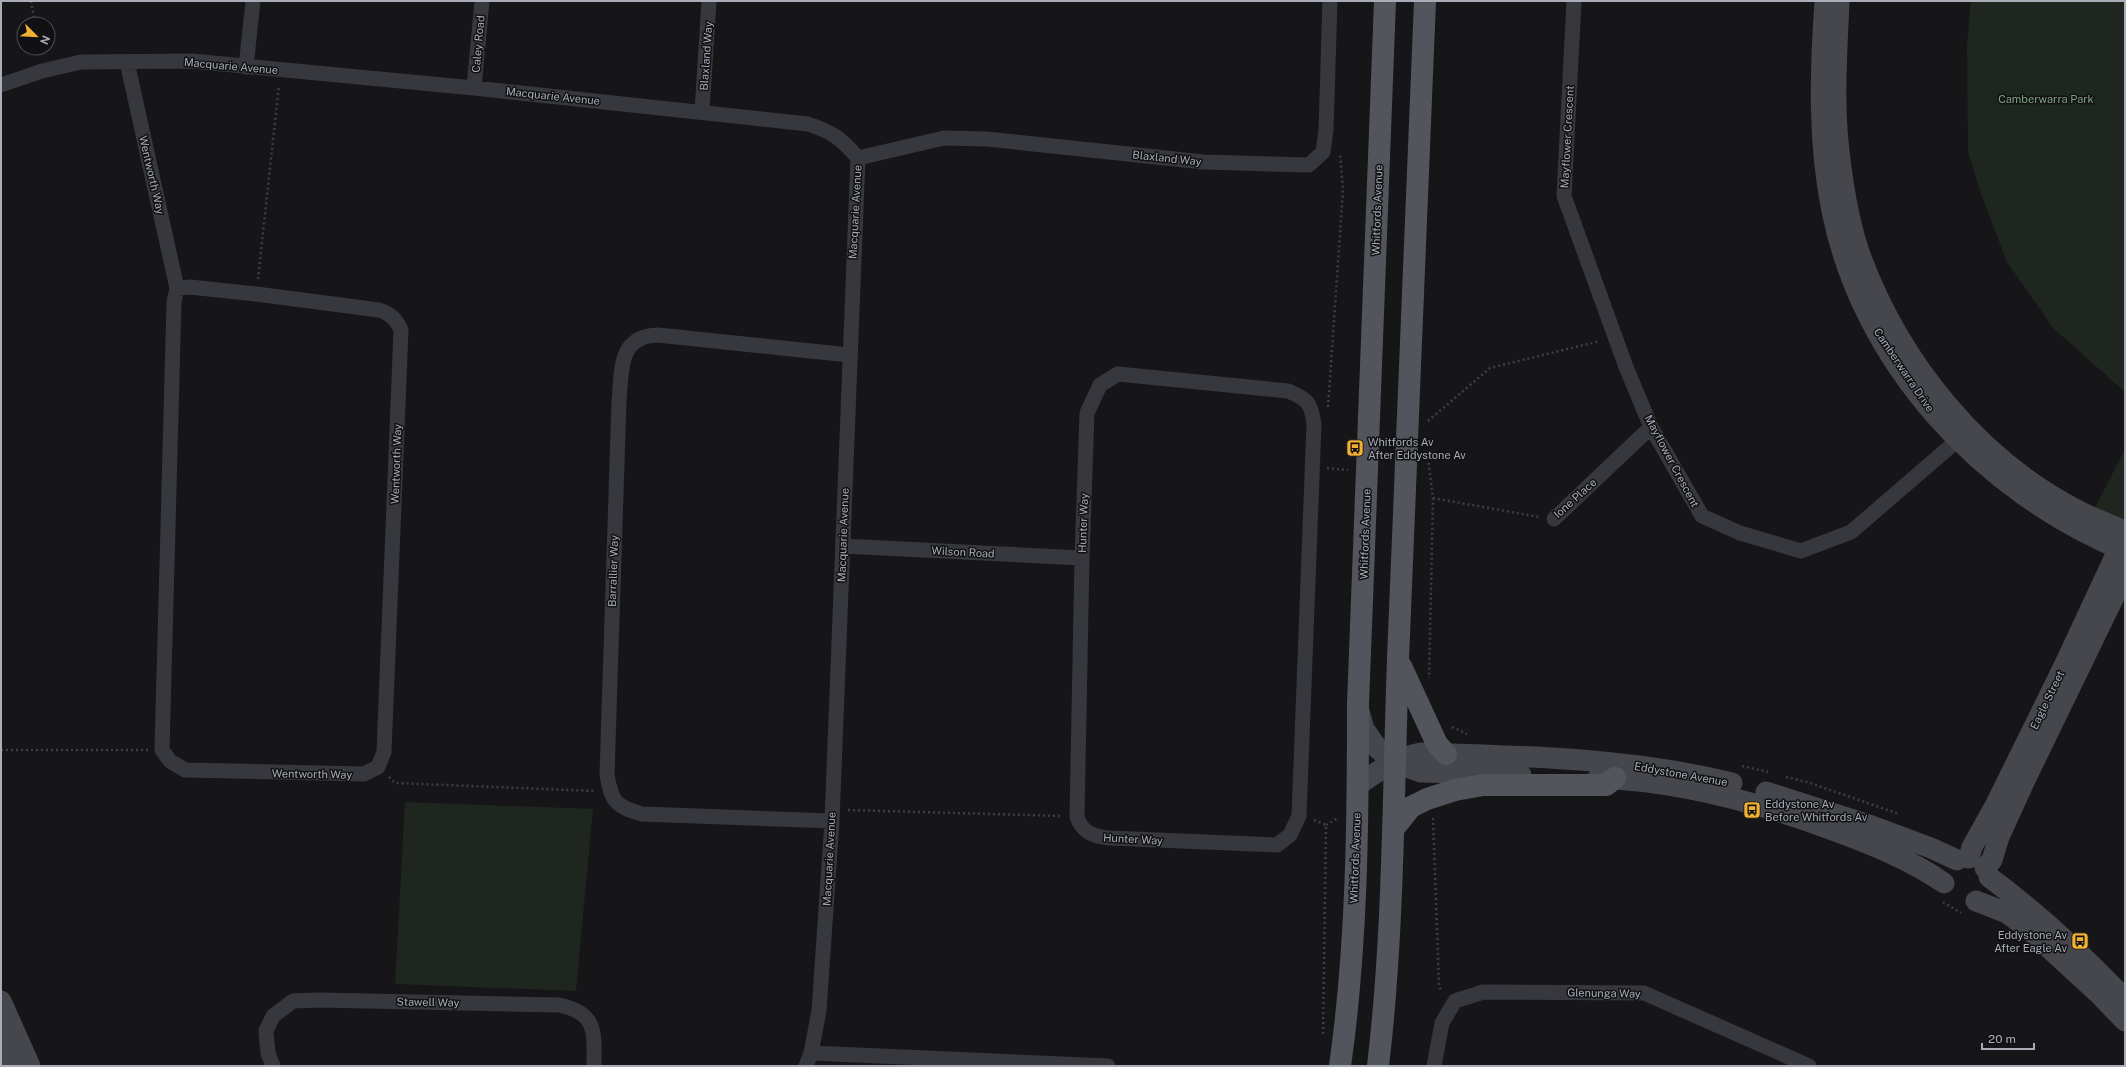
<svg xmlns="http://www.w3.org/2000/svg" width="2126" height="1067" font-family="'Public Sans',sans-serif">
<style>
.green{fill:#1e261f}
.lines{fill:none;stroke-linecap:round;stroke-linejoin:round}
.path{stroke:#3d3f44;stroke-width:2.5;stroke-dasharray:2 3;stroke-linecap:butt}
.street{stroke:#37383d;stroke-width:15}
.secondary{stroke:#45474d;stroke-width:21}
.primary{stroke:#53555c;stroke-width:22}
.labels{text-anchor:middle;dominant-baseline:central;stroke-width:3;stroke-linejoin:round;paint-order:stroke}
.street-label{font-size:11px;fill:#a8adb8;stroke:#111113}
.park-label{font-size:11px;fill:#7fa381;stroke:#111113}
.poi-label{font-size:11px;fill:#a8adb8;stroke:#111113;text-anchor:start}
</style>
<rect width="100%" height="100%" fill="#161618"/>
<path class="green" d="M1971,1H2125V392L2053,328L2007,262L1981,194L1968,152L1967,45Z
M2125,449V518L2091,516Z
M405,802L593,809L576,991L395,984Z"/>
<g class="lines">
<path class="path" d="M31,1L35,24
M38,48L40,55
M258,279L279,85
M1328,407L1343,190L1340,153
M1428,421L1490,368L1600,341
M1428,458L1433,498L1429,678
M1327,468L1348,470
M1433,498L1539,517
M1452,727L1467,734
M1,750H148
M1742,766L1768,772
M389,777L395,783L595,791
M1786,777L1807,782L1899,814
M848,810L1061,816
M1433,818L1439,986L1442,992
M1314,820L1326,825L1323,1036
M1326,825L1338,818
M1943,902L1961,913"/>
<path class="street" d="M1574,1L1564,196L1626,367L1651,427L1702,516L1740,533L1801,551L1851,532L1952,445L1964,430
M127,62L177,288L174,302L162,750L170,761L185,770L364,774L378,767L384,752L401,330C396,319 391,314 379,310L256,294L190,287L177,288
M246,67L253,1
M1,85L42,71L81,62L192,61L474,88L808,124C832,132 841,138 858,158L832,821L819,1011L811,1053L806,1066
M474,88L482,1
M702,111L709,1
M858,158L944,138L987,139L1203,162L1309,165L1323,152L1326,130L1330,1
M1118,374L1288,391C1308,399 1311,403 1314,424L1299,816L1290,835L1277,845L1109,838C1093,837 1082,832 1077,817L1082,558L1087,413L1100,385Z
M1554,519L1651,427
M843,546L1082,558
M832,821L642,814C615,806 612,802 607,775L619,401C622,370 618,336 658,335L849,355
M811,1053L1108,1066
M273,1066L268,1053L266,1031L273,1016L293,1001L320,1000L559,1005C598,1013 594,1033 594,1066
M1434,1066L1442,1023L1455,1001L1483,992L1644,993L1809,1066"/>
<path class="secondary" d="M1825,1C1820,71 1818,142 1832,211C1863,365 1982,492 2125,551
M1839,1C1837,51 1833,101 1839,151C1843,187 1849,226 1862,260C1901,363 1978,459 2077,510C2092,518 2109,524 2125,531
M1359,711L1364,729L1378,749L1396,763L1421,772L1521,775
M1598,778C1680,781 1758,802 1835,831C1873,845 1911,860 1944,883
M1358,785L1396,759L1421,753C1525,756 1630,758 1732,783
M1766,792L1872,826L1931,848L1957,860
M1969,858L1972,847L1996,804L2065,664L2119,548L2125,543
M1985,868L1992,860L1999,837L2025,780L2125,574
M1989,877C2038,913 2083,955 2125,999
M1976,901L2007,913L2027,928L2099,994L2125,1021
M1,1001L30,1066
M1,1038L13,1066"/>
<path class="primary" d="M1401,666L1437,744L1446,754
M1395,827L1411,807L1427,799L1455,790L1483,785H1606L1615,778
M1340,1066C1357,946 1358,825 1358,704L1385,1
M1378,1066C1394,931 1393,795 1398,659C1407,440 1417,221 1425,1"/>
</g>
<defs>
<symbol id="bus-square" viewBox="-11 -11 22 22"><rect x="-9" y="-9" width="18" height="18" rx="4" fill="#f2b134" stroke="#111113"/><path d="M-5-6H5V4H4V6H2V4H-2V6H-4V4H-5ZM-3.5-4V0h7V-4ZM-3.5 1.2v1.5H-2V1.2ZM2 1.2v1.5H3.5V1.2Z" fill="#111"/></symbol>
</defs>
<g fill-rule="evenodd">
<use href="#bus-square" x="1345" y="438" width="20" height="20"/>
<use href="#bus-square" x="1742" y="800" width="20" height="20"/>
<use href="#bus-square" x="2070" y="931" width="20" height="20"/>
</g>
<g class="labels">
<g class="street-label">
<text transform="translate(478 44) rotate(-85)">Caley Road</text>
<text transform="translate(706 56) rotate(-86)">Blaxland Way</text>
<text transform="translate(231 66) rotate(5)">Macquarie Avenue</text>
<text transform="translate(553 96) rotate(6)">Macquarie Avenue</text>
<text transform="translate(1567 137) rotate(-87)">Mayflower Crescent</text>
<text transform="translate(1167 158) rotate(6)">Blaxland Way</text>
<text transform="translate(152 175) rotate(77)">Wentworth Way</text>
<text transform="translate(1377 210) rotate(-88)">Whitfords Avenue</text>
<text transform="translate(855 212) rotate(-87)">Macquarie Avenue</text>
<text transform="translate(1904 370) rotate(56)">Camberwarra Drive</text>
<text transform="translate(1672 461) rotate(62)">Mayflower Crescent</text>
<text transform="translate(396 464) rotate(-88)">Wentworth Way</text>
<text transform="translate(1575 498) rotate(-42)">Ione Place</text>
<text transform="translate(1083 523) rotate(-88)">Hunter Way</text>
<text transform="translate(1365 534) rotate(-88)">Whitfords Avenue</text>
<text transform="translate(843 535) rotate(-88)">Macquarie Avenue</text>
<text transform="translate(963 552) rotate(3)">Wilson Road</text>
<text transform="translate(613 571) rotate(-88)">Barrallier Way</text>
<text transform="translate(2047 700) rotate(-64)">Eagle Street</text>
<text transform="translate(312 774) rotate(1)">Wentworth Way</text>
<text transform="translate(1681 774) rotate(10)">Eddystone Avenue</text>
<text transform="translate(1133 839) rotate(3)">Hunter Way</text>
<text transform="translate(1355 858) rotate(-88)">Whitfords Avenue</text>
<text transform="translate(829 859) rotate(-87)">Macquarie Avenue</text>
<text transform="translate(1604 993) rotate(1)">Glenunga Way</text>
<text transform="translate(428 1002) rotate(1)">Stawell Way</text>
</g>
<g class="park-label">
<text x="2046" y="99">Camberwarra Park</text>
</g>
<g class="poi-label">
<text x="1368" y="442">Whitfords Av<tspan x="1368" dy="13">After Eddystone Av</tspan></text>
<text x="1765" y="804">Eddystone Av<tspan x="1765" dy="13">Before Whitfords Av</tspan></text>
<text x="2067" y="935" text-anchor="end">Eddystone Av<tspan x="2067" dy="13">After Eagle Av</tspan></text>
</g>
</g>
<rect width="2126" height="1067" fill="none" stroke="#a8adb8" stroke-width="4"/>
<g transform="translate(36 36) rotate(114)"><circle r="19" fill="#111113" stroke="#4d4f55"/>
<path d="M0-3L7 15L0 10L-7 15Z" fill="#f2b134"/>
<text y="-6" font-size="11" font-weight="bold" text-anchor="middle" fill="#a8adb8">N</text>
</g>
<path d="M1982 1043v6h52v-6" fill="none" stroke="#a8adb8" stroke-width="2"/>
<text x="1988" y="1043" font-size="12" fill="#a8adb8" stroke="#111113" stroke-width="3" paint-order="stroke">20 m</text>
</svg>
